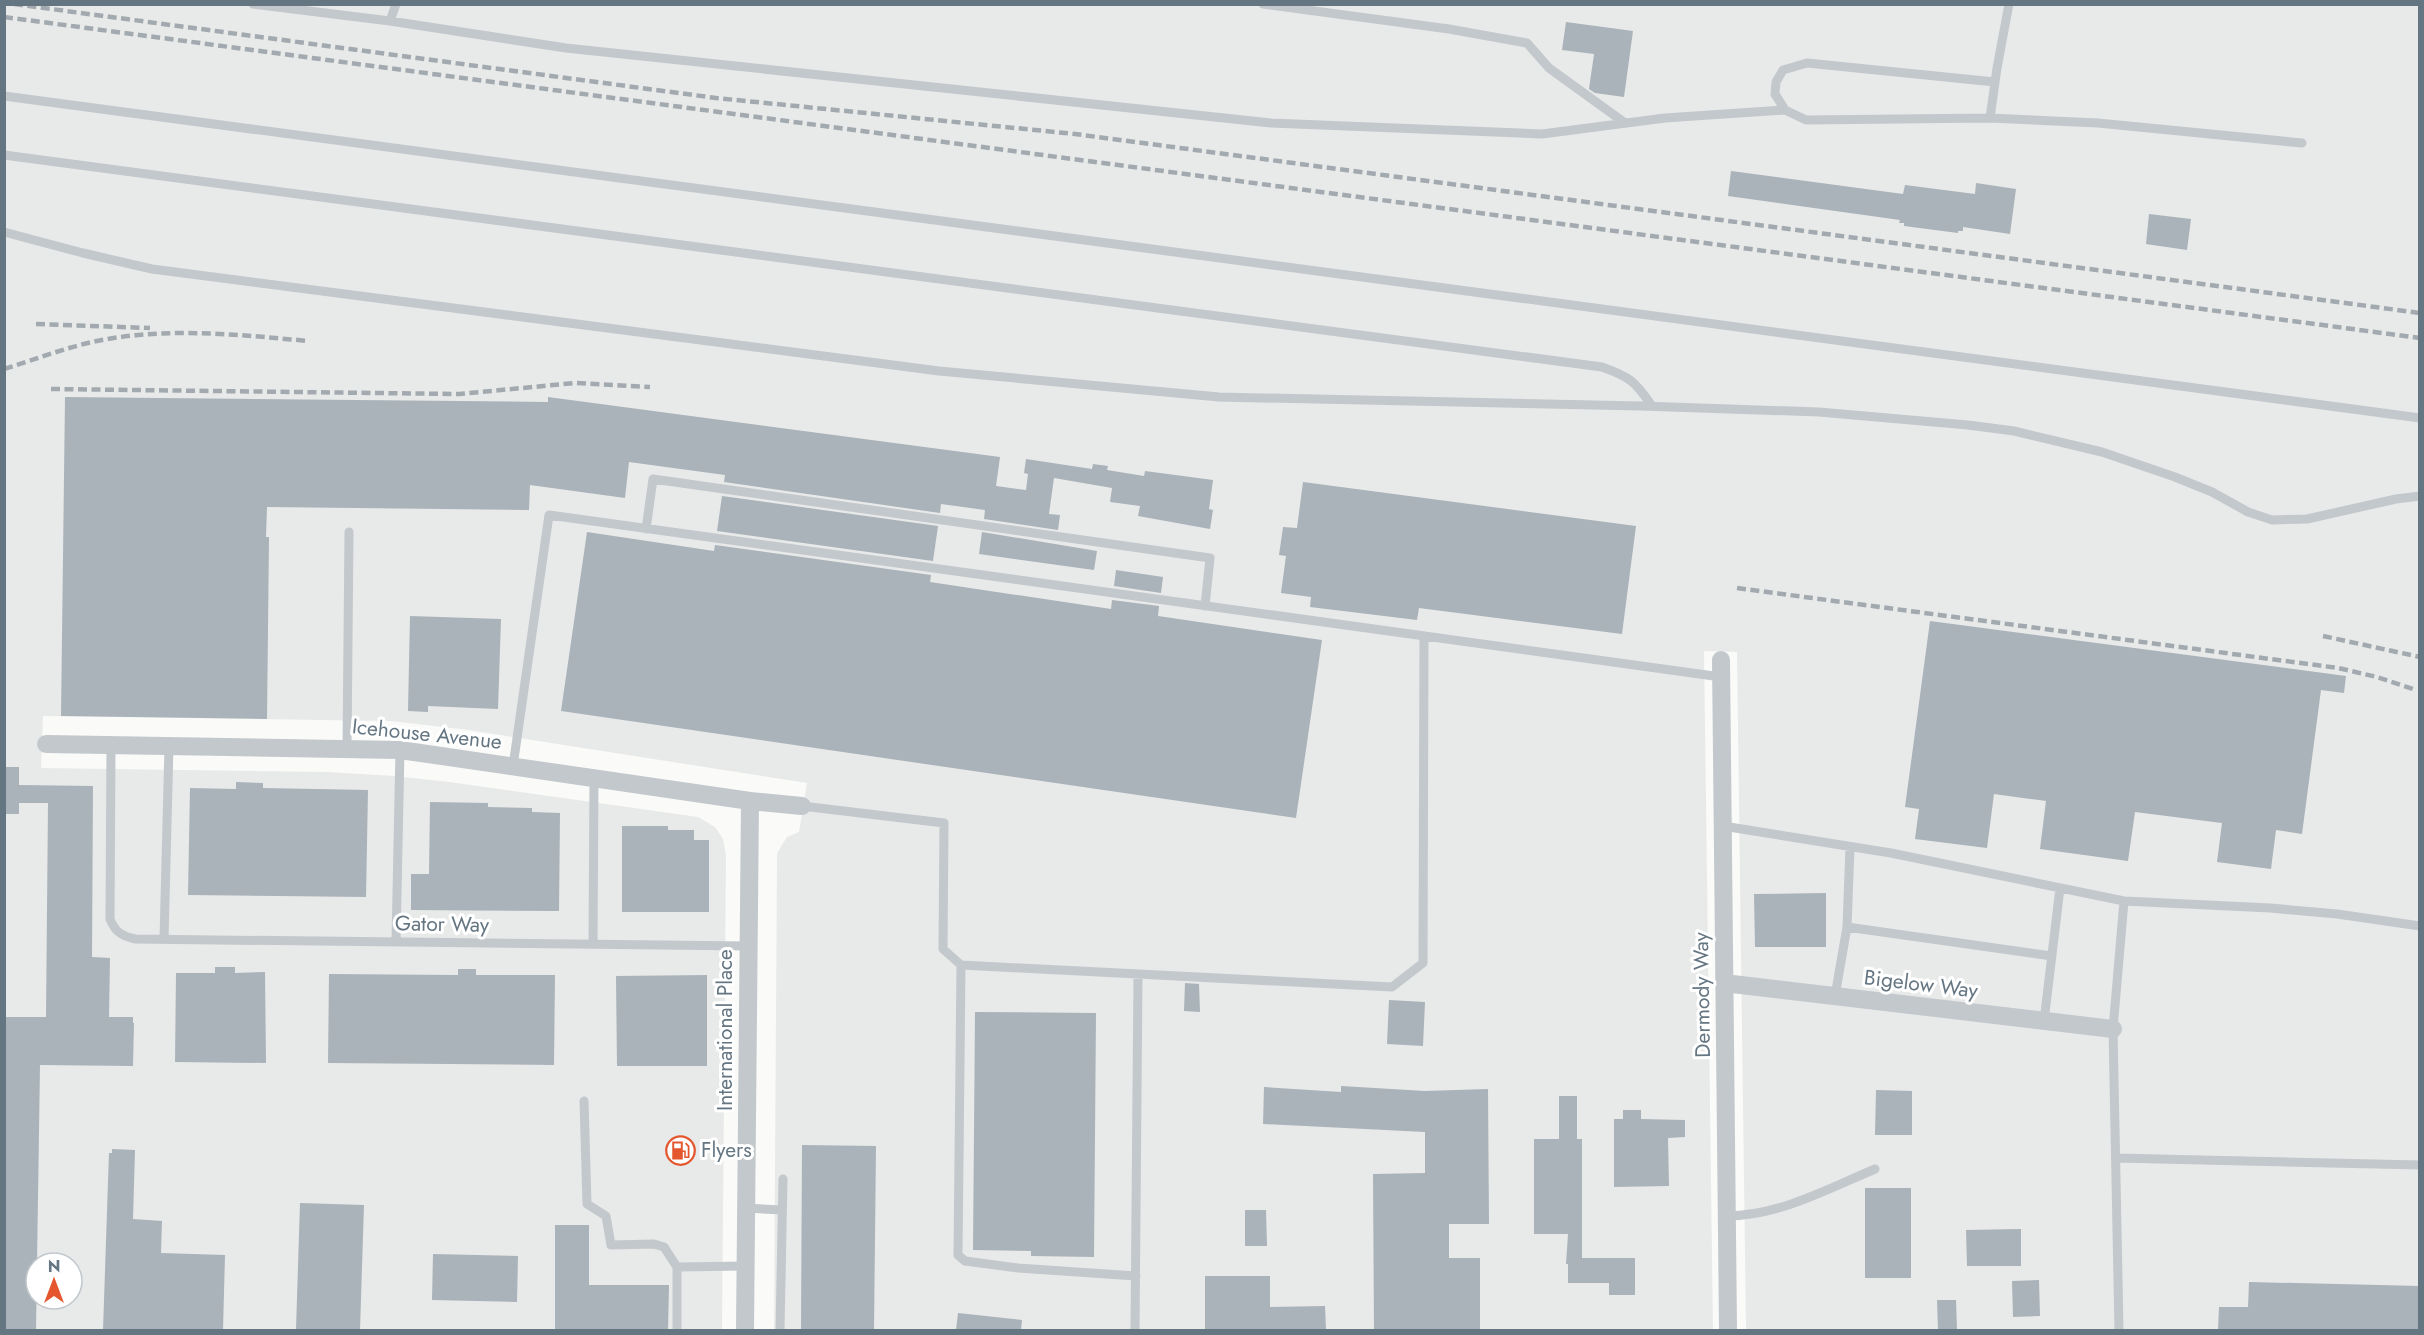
<svg xmlns="http://www.w3.org/2000/svg" width="2424" height="1335" font-family="Jost,sans-serif">
<style>
.built{fill:#e8e9e9;fill-rule:evenodd}
.building{fill:#aab3b9}
.lines{fill:none;stroke-linecap:round;stroke-linejoin:round}
.lane{stroke:#c3c8cc;stroke-width:9}
.street{stroke:#c3c8cc;stroke-width:18}
.rail{stroke:#a2aab0;stroke-width:4.5;stroke-dasharray:9 4.5;stroke-linecap:butt}
.labels{text-anchor:middle;dominant-baseline:central;stroke-width:6;stroke-linejoin:round;paint-order:stroke}
.street-label{font-size:21px;fill:#657683;stroke:#fff}
.poi-label{font-size:21px;fill:#657683;stroke:#fff;text-anchor:start}
</style>
<rect width="100%" height="100%" fill="#fafaf8"/>
<path class="built" d="M5,5H2419V1330H1746L1737,652L1704,651L1713,1330H774L777,853L787,837L799,832L807,783L468,730L391,721L43,716L41,768L326,772L395,776L449,782L698,817L715,827L723,839L726,855L722,1330H5ZM36,1263H72V1299H36Z"/>
<path class="building" d="M1566,22L1633,31L1624,97L1595,93L1589,89L1594,54L1562,50Z
M1731,171L1903,194L1905,185L1975,194L1976,183L2016,189L2010,234L1963,227V231H1958V233L1904,226V223H1899L1900,220L1728,196Z
M2149,214L2191,219L2187,250L2146,244Z
M65,397L548,402V397L1000,457L996,486L1026,490L1028,474L1024,473L1026,459L1092,469L1093,464L1108,466L1107,470L1144,476L1145,471L1213,480L1209,509L1213,510L1210,529L1138,516L1140,506L1110,502L1112,488L1054,478L1049,514L1060,515L1058,530L984,519L985,510L941,504L940,513L724,482L725,475L629,462L625,498L530,485L529,510L267,507L266,537H269L267,719L61,716Z
M1303,482L1636,526L1622,634L1419,608L1417,620L1310,607L1311,597L1281,593L1286,556L1279,555L1283,527L1297,528Z
M722,496L938,526L933,561L717,531Z
M587,532L714,551L715,545L931,575L930,582L1111,609L1112,600L1159,606L1158,616L1322,640L1296,818L561,711Z
M982,532L1097,551L1094,570L979,554Z
M1116,570L1163,577L1161,593L1114,586Z
M410,616L501,619L498,709L428,706V712L408,711Z
M1930,621L2346,676L2344,693L2321,690L2302,834L2276,830L2271,869L2217,862L2222,823L2135,812L2128,861L2040,849L2046,801L1994,794L1987,848L1915,839L1919,809L1905,807Z
M4,767H19V785L93,786L92,957L110,958L109,1017H133V1023H134L133,1066L40,1065L36,1330H4V1017H46L48,803H19V814H4Z
M236,782L263,783V788L368,790L366,897L188,895L190,788L236,789Z
M430,802L488,803V807L532,808V812L560,813L559,911L411,910V874H429Z
M622,826H668V830H694V840H709V912H622Z
M1826,893V947H1755L1754,894Z
M215,967H235V973L265,972L266,1063L175,1062L176,973H215Z
M458,969H476V975H555L554,1065L328,1063L329,974L458,975Z
M707,975V1066H617L616,976Z
M1185,983L1199,984L1200,1012L1184,1011Z
M1389,1000L1425,1002L1423,1046L1387,1044Z
M975,1012L1096,1013L1094,1257L1031,1256V1251L973,1250Z
M1341,1086L1425,1091L1488,1089L1489,1224H1449V1258H1480V1330H1374L1373,1174L1425,1173V1132L1263,1124L1264,1087L1341,1092Z
M1876,1090L1912,1091V1135H1875Z
M1559,1096H1577V1139H1582V1258H1635V1295H1609V1283H1568V1264H1566L1568,1234H1534V1139H1559Z
M1623,1110H1641V1119L1685,1120V1137L1668,1138L1669,1186L1614,1187V1119H1623Z
M802,1145L876,1146L874,1330H801Z
M112,1149L135,1150L133,1219L162,1221L161,1253L225,1255L223,1330H103L109,1153H112Z
M1865,1188H1911V1278H1865Z
M300,1203L364,1205L360,1330H296Z
M1245,1210H1266L1267,1246H1245Z
M555,1225H589V1285H669L668,1330H555Z
M2021,1229V1266H1967L1966,1230Z
M433,1254L518,1256L517,1302L432,1300Z
M1205,1276H1270V1307L1325,1306L1326,1330H1205Z
M2039,1280L2040,1316L2013,1317L2012,1281Z
M2249,1282L2420,1286V1330H2218L2219,1307H2248Z
M1937,1300H1956L1957,1330H1938Z
M958,1313L1022,1320L1021,1330H956Z"/>
<g class="lines">
<path class="lane" d="M253,4L390,21L566,48L1271,123L1542,134L1665,118L1785,110
M1263,4L1449,29L1527,43L1549,68L1625,123
M390,21L396,4
M1995,82L1807,63L1783,70L1776,82L1775,94L1785,110L1806,120L1990,118L2098,123L2302,143
M4,96L2420,418
M1990,118L1997,68L2009,4
M4,155L1602,367C1630,377 1635,381 1652,406
M4,232L83,253L152,269L939,371L1219,397L1641,406L1819,412L1968,425L2014,431L2102,452L2175,477L2212,492L2248,512L2272,520L2307,519L2396,499L2420,496
M646,529L653,479L1210,558L1205,606
M111,745L110,919C115,932 122,936 135,939L748,946
M347,748L349,532
M513,766L549,515L1721,677
M802,806L944,823L943,949L961,965L1392,987L1423,963L1424,636
M1723,826L1891,853L2124,901L2270,908L2337,914L2420,926
M1850,847L1847,927L2052,956
M164,939L169,746
M396,941L400,750
M593,944L594,778
M961,965L958,1255L965,1261L1018,1268L1136,1276
M1835,996L1847,927
M2044,1021L2060,888
M584,1101L587,1204L606,1216L611,1245L654,1244L664,1247L677,1267
M2116,1158L2420,1165
M746,1208L782,1210
M1727,1216C1778,1216 1828,1189 1875,1169
M677,1330V1267L746,1266
M780,1330L783,1179
M1135,1330L1138,974
M2119,1330L2113,1029L2124,901"/>
<path class="street" d="M1721,660L1728,1330
M46,744L400,750L750,801L802,806
M1724,983L2113,1029
M745,1330L750,801"/>
<path class="rail" d="M14,4L716,98L1075,134L2420,313
M4,17L2420,338
M36,324L150,328
M4,369C37,359 69,346 102,340C171,327 240,335 309,341
M51,389L459,394L575,383L650,387
M1737,588L2338,668L2377,677L2413,689
M2323,636L2420,657"/>
</g>
<defs>
<symbol id="fuel-ring" viewBox="-11 -11 22 22"><circle r="9.5" fill="#fff" stroke="#e4572e" stroke-width="1.5"/><path d="M-5.5-6h7V0h2V4h1.3V-2.5L3-4.5l.8-.8L6-3V5H2.5V1h-1V6h-7ZM-4.2-4.7v3.2H.2V-4.7Z" fill="#e4572e"/></symbol>
</defs>
<g fill-rule="evenodd">
<use href="#fuel-ring" x="664" y="1134" width="33" height="33"/>
</g>
<g class="labels">
<g class="street-label">
<text transform="translate(427 734) rotate(6)">Icehouse Avenue</text>
<text transform="translate(442 924) rotate(1)">Gator Way</text>
<text transform="translate(1921 984) rotate(7)">Bigelow Way</text>
<text transform="translate(1702 995) rotate(-91)">Dermody Way</text>
<text transform="translate(725 1030) rotate(-90)">International Place</text>
</g>
<g class="poi-label">
<text x="701" y="1150">Flyers</text>
</g>
</g>
<rect width="2424" height="1335" fill="none" stroke="#657683" stroke-width="12"/>
<g transform="translate(54 1281)"><circle r="28" fill="#ffffff" stroke="#c1c8cd" stroke-width="1.5"/>
<path d="M0-4.5L10 22L0 15L-10 22Z" fill="#e4572e"/>
<text y="-9" font-size="16" font-weight="bold" text-anchor="middle" fill="#657683">N</text>
</g>
</svg>
